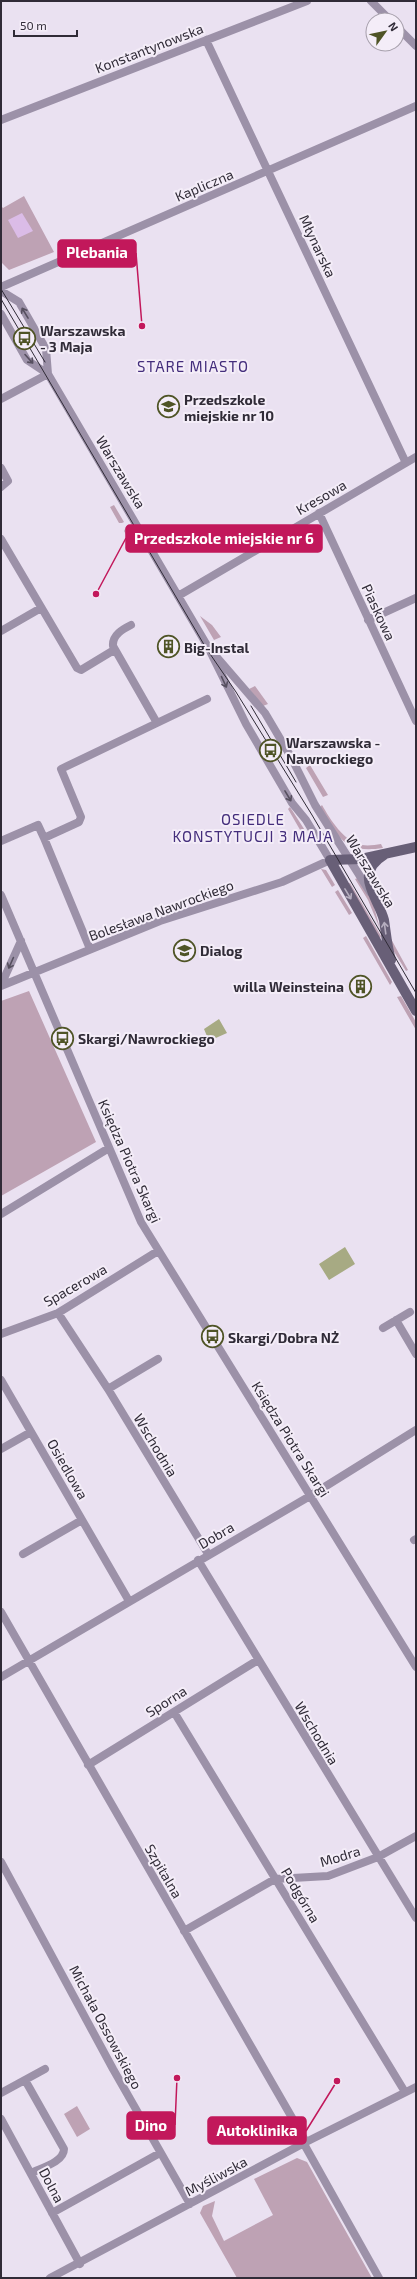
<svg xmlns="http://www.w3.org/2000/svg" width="417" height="2279" font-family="'Exo 2',sans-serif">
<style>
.green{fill:#bea2b4}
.sand{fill:#dbbce7}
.water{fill:#a7aa83}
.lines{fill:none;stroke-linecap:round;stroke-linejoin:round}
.minor{stroke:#9c91a8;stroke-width:8}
.major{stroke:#685f77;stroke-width:10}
.tram{stroke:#302b37;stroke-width:1}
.oneway{stroke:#564f5f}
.oneway2{stroke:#b5adbe}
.labels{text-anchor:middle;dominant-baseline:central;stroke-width:4;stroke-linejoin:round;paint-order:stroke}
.street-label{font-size:14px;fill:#302b37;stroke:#f4edf8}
.poi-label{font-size:14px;font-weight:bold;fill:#302b37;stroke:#f4edf8;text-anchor:start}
.neighbourhood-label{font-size:15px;letter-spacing:1px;fill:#442e7c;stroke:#f4edf8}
.leader{fill:none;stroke:#c2185b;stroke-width:1.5}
.callout-dot{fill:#c2185b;stroke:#f4edf8;stroke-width:1.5}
.callout{fill:#c2185b;stroke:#c2185b;stroke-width:1.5}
.callout-label{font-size:15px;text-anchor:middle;font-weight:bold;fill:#fff}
</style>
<rect width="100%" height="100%" fill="#eae1f1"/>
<path class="green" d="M24,196L54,252L9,270L1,262V206L3,208Z
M114,505L124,522L122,523H119L110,507Z
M126,527L133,537L131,544L124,531Z
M200,616L212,625L221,637L214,640Z
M255,686L268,704L263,706L249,689Z
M310,765L328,795L323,797L306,768Z
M322,805C330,819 344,842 362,845C368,846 375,845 381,844L383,848C343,854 339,837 320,807Z
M290,807L306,832L303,835L288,809Z
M321,869L326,870L335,885L332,887Z
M358,878L373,903L380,929L368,900L355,879Z
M350,883L381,936L380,939L346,884Z
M338,890L352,913L349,915L335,892Z
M366,936L392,982L390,985L363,938Z
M390,937L408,970L406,971L393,950Z
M29,991L96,1142L1,1196V1001Z
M401,996L416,1022V1030L397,997Z
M77,2106L90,2129L77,2137L64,2114Z
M297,2158L307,2162L372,2278H237L200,2213L203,2206L215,2201L212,2216L224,2241L273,2215L254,2179Z"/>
<path class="sand" d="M22,213L33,231L18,238L8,220Z"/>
<path class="water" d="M219,1019L227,1033L209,1041L204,1029Z
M345,1247L355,1264L329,1280L319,1264Z"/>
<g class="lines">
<path class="minor" d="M371,1L390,20
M397,27L416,46
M206,40L406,463
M1,120L307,1
M1,287L416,106
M1,291L19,302L46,349L48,374
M1,314L27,360L48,374L208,647L246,724L292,803L306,820L330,860L282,882L160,921L1,986
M1,399L48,374
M1,468L8,481L1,487
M319,513L416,721
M1,539L77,668L81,670L114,650
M178,596L416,457
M368,620L416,598
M131,625C123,629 112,635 113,646L157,723L207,699
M1,631L41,608
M215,655L265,713L291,757L315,805L370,892
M44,838L90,949
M1,841L38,825L44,838L79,822L81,817L61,769L157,723
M1,895L141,1222L416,1667
M1,985L21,941
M1,1214L109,1148
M58,1313L108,1389L208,1554
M396,1320L416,1354
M383,1328L410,1312
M1,1334L58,1313L158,1251
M1,1380L129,1601
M108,1389L158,1359
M1,1449L31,1432
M414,1540L416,1539
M23,1554L82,1520
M198,1560L416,1918
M1,1612L306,2142
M1,1677L310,1496L416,1430
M174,1712L405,2092
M88,1765L258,1660
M1,1862L113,2069L190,2204
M184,1931L275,1879L328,1876L378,1857L416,1836
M25,2080L64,2149C64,2162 41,2168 31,2173
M1,2093L45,2069
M1,2119L80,2264
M304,2144L379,2278
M52,2213L160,2153
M50,2278L306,2142L416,2087"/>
<path class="major" d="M416,847L361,859L330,860L416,1011
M384,855C353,874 378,897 384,920C386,933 387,947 391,960"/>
<path class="tram" d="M1,289L45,362
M1,299L206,648L236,692L312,815L416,993
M251,706L296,782"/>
</g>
<defs><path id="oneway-shaft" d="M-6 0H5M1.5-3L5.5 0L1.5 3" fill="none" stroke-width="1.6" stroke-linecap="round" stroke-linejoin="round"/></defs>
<g class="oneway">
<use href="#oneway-shaft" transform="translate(25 313) rotate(-121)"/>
<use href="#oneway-shaft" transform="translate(29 359) rotate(48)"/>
<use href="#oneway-shaft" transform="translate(224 682) rotate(65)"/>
<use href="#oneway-shaft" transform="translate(288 796) rotate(59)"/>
<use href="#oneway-shaft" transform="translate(11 963) rotate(114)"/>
</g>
<g class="oneway2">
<use href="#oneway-shaft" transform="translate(348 894) rotate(59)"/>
<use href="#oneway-shaft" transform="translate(385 928) rotate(-98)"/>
</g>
<defs>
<symbol id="bus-ring" viewBox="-11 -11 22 22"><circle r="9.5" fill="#f4edf8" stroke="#4f5426" stroke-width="1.5"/><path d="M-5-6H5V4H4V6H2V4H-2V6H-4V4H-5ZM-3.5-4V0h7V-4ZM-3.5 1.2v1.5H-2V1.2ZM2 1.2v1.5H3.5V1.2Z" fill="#4f5426"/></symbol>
<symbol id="school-ring" viewBox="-11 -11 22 22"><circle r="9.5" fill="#f4edf8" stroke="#4f5426" stroke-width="1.5"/><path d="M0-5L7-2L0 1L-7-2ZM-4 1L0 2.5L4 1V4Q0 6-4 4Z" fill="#4f5426"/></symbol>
<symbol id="building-ring" viewBox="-11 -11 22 22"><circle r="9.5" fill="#f4edf8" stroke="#4f5426" stroke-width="1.5"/><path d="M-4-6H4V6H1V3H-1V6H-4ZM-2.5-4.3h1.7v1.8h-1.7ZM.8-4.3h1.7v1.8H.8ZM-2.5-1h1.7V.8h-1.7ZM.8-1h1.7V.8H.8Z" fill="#4f5426"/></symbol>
</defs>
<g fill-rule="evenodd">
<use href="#bus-ring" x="12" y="326" width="25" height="25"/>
<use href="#school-ring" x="156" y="394" width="25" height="25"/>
<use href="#building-ring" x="156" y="634" width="25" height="25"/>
<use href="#bus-ring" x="258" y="738" width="25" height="25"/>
<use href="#school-ring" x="172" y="938" width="25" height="25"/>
<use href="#building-ring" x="348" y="974" width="25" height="25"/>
<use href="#bus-ring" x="50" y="1026" width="25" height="25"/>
<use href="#bus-ring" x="200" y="1324" width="25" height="25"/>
</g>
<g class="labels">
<g class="street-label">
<text transform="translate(149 48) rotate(-21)">Konstantynowska</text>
<text transform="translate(204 185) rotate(-23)">Kapliczna</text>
<text transform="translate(318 246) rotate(65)">Młynarska</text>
<text transform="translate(121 472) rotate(59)">Warszawska</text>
<text transform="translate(321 497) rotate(-30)">Kresowa</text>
<text transform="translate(379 612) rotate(65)">Piaskowa</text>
<text transform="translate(371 871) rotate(59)">Warszawska</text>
<text transform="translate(161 910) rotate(-20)">Bolesława Nawrockiego</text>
<text transform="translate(130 1161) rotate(66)">Księdza Piotra Skargi</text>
<text transform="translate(75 1285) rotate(-30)">Spacerowa</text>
<text transform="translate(291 1439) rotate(58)">Księdza Piotra Skargi</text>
<text transform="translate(156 1445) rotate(59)">Wschodnia</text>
<text transform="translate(68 1469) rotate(60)">Osiedlowa</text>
<text transform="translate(216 1535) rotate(-30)">Dobra</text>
<text transform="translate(166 1701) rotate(-32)">Sporna</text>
<text transform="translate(317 1733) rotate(59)">Wschodnia</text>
<text transform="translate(340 1856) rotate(-17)">Modra</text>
<text transform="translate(164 1871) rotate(60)">Szpitalna</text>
<text transform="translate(301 1895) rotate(59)">Podgórna</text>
<text transform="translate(106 2027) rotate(62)">Michała Ossowskiego</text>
<text transform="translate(216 2176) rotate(-28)">Myśliwska</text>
<text transform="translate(52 2185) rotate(62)">Dolna</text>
</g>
<g class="poi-label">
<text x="40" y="330">Warszawska<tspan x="40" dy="16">- 3 Maja</tspan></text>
<text x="184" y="399">Przedszkole<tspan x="184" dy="16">miejskie nr 10</tspan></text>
<text x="184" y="647">Big-Instal</text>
<text x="286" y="742">Warszawska -<tspan x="286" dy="16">Nawrockiego</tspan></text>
<text x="200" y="950">Dialog</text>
<text x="344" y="986" text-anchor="end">willa Weinsteina</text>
<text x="78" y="1038">Skargi/Nawrockiego</text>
<text x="228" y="1337">Skargi/Dobra NŻ</text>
</g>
<g class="neighbourhood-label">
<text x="193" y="366">STARE MIASTO</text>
<text x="253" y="819">OSIEDLE<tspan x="253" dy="17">KONSTYTUCJI 3 MAJA</tspan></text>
</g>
</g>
<path class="leader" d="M142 326L136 253M96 594L126 538M177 2078L175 2125M337 2081L306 2131"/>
<g class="callout-dot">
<circle cx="142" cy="326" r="4"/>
<circle cx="96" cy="594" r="4"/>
<circle cx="177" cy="2078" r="4"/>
<circle cx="337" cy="2081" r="4"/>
</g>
<g class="callout">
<rect x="58" y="240" width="78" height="27" rx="4"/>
<rect x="126" y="525" width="196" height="27" rx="4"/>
<rect x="127" y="2112" width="48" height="27" rx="4"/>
<rect x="208" y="2117" width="98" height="27" rx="4"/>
</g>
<g class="callout-label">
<text x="97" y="258">Plebania</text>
<text x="224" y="544">Przedszkole miejskie nr 6</text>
<text x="151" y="2131">Dino</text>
<text x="257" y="2136">Autoklinika</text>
</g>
<rect width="417" height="2279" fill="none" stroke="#302b37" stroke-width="4"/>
<g transform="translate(385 32) rotate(57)"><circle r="19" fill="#f4edf8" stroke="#a69fab"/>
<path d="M0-3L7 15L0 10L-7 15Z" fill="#4f5426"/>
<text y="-6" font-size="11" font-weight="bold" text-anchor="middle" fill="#302b37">N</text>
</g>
<path d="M14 30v6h63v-6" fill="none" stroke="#302b37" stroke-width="2"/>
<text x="20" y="30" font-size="12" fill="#302b37" stroke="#f4edf8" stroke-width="3" paint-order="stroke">50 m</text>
</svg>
